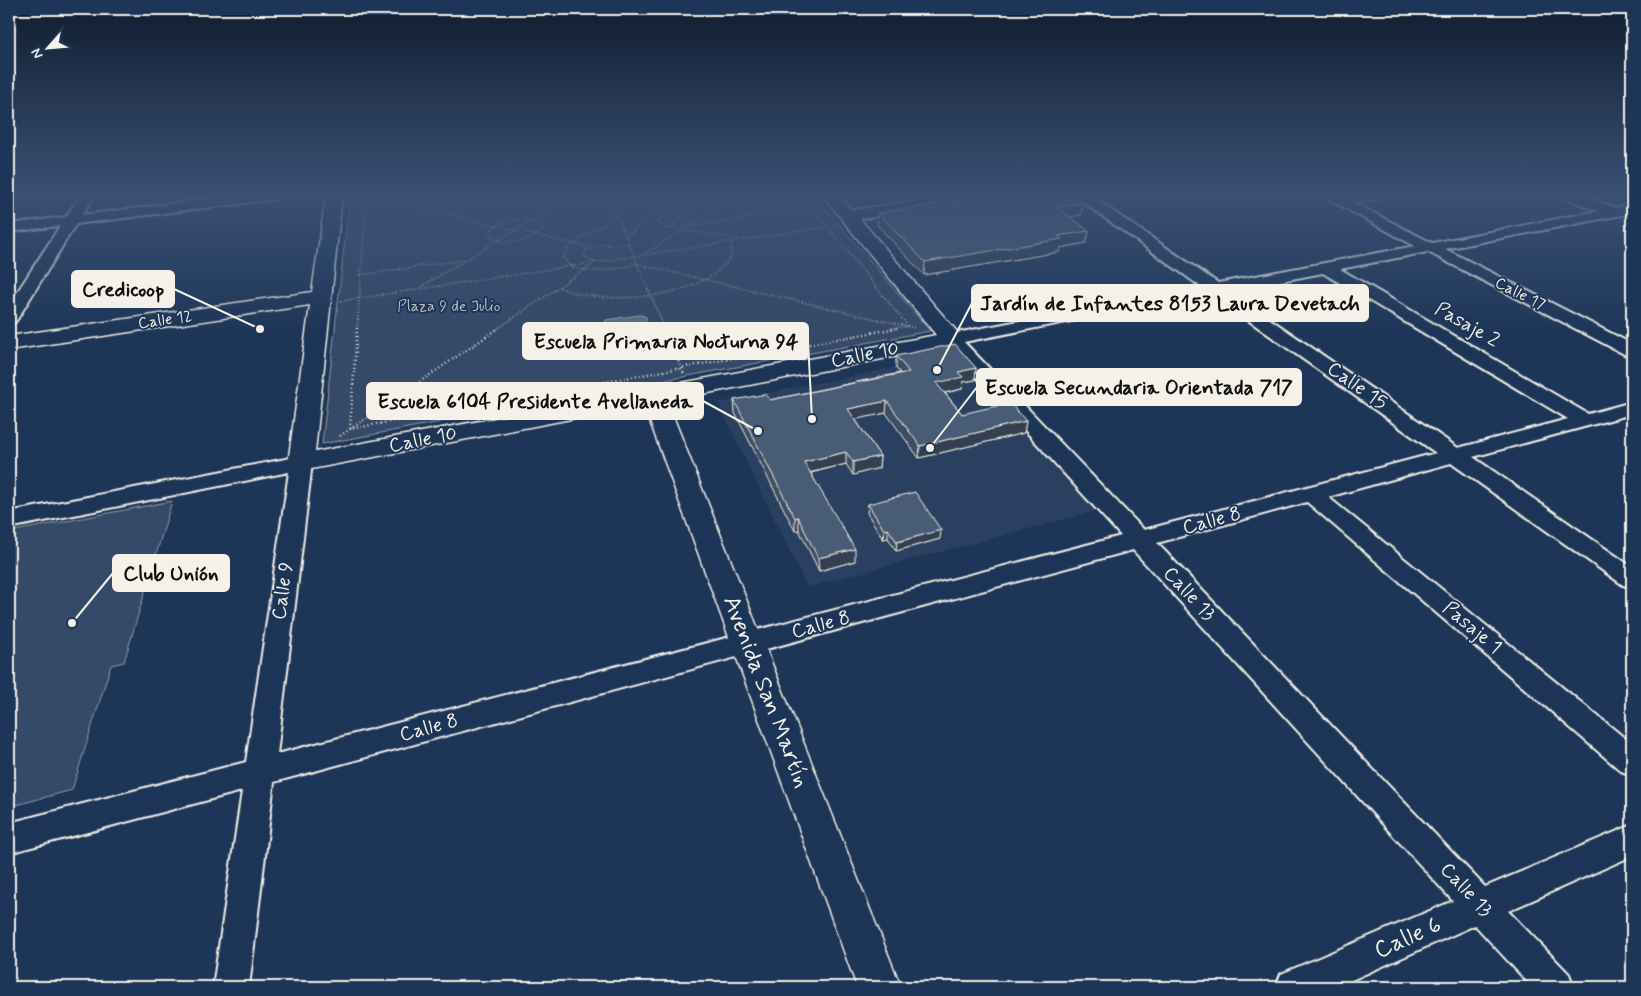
<svg xmlns="http://www.w3.org/2000/svg" width="1641" height="996" font-family="Mynerve,sans-serif">
<style>
.built{fill:#2a4060}
.green{fill:#354a67;stroke:#949ea8}
.water{fill:#5e6d82;stroke:#9aa2ab}
.lines{fill:none;stroke-linecap:round;stroke-linejoin:round}
.minor-casing{stroke:#f4f1e8;stroke-width:4}
.tertiary-casing{stroke:#f4f1e8;stroke-width:3}
.path-far1{stroke:#f4f1e8;stroke-width:2;stroke-dasharray:0.5 2.5;stroke-linecap:butt}
.path{stroke:#f4f1e8;stroke-width:2.5;stroke-dasharray:1 3;stroke-linecap:butt}
.minor{fill:#1d3557;fill-rule:evenodd}
.tertiary{fill:#1d3557;fill-rule:evenodd}
.wall{fill:#3e4e64;stroke:#f4f1e8}
.shaded-wall{fill:#324051;stroke:#f4f1e8}
.building{fill:#485b74;stroke:#f4f1e8}
.labels{text-anchor:middle;dominant-baseline:central;stroke-width:4;stroke-linejoin:round;paint-order:stroke}
.far-street-label{font-size:16px;fill:#f4f1e8;stroke:#1d3557}
.far-park-label{font-size:16px;fill:#bbbfc1;stroke:#1d3557}
.street-label{font-size:20px;fill:#f4f1e8;stroke:#1d3557}
.near-street-label{font-size:24px;fill:#f4f1e8;stroke:#1d3557}
.leader{fill:none;stroke:#f4f1e8;stroke-width:2}
.callout-dot{fill:#f4f1e8;stroke:#1d3557;stroke-width:2}
.callout{fill:#f4f1e8;stroke:#f4f1e8;stroke-width:2}
.callout-label{font-size:21px;text-anchor:middle;font-weight:bold;fill:#111}
</style>
<rect width="100%" height="100%" fill="#1d3557"/>
<filter id="ink" filterUnits="userSpaceOnUse"><feTurbulence type="fractalNoise" baseFrequency=".02" numOctaves="2"/><feDisplacementMap in="SourceGraphic" scale="10" xChannelSelector="R" yChannelSelector="G"/><feConvolveMatrix kernelMatrix="1 2 1 2 8 2 1 2 1" color-interpolation-filters="sRGB"/></filter>
<g filter="url(#ink)">
<path class="built" d="M956,355L1096,511L807,587L718,403Z"/>
<path class="green" d="M350,195H814L930,331L322,444Z
M172,501L124,662L111,665L72,790L9,807V532Z"/>
<path class="water" d="M639,315L645,316L647,319L643,323L610,328L606,327L604,323L606,320Z"/>
<g class="lines">
<defs>
<path id="minor" d="M80,195H94L82,215L240,195H282L275,199L76,224L18,318L15,322L9,323V305L60,226L9,232V224L66,217Z
M1073,195H1089L1218,283L1415,246L1321,195H1381L1379,198L1354,203L1432,243L1598,211L1565,198L1563,195H1583L1615,208L1632,205V213L1445,249L1632,344V356L1626,355L1428,252L1340,269L1588,414L1632,402V414L1473,457L1632,567V588L1623,585L1451,463L1328,497L1632,744V775L1621,771L1307,502L1157,543L1485,887L1632,825V856L1508,911L1569,974L1574,987H1532L1475,925L1336,987H1276L1281,974L1453,901L1133,550L274,782L249,987H213L242,791L9,853V823L246,762L289,472L9,528V512L301,456L309,458L312,463L277,754L1121,536L942,339L945,335L951,334L1200,286ZM1323,273L1568,419L1458,448L1229,291ZM1211,294L1436,453L1144,530L964,342Z"/>
<path id="tertiary" d="M326,195H342L315,452L936,335L822,195H839L852,210L953,195H997L995,199L989,200L860,219L959,334L962,339L959,344L667,401L901,987H857L644,405L301,471L292,469L288,463L310,305L9,350V336L312,292Z"/>
</defs>
<use href="#minor" class="minor-casing"/>
<use href="#tertiary" class="tertiary-casing"/>
<path class="path-far1" d="M369,195L590,248
M608,195L665,329
M658,195L672,204V207L658,221L662,227L739,239
M671,195L679,200L682,205L670,218L675,224L689,227L812,209
M683,195L689,199L690,208L681,218V221H695
M801,195L908,326L890,329
M571,197L580,200L609,196
M617,216L568,247L563,258C578,280 615,268 637,264L915,328
M522,219L541,223L544,229C529,243 506,247 489,235V231L498,224Z
M626,237L664,207V204L659,199L642,195
M646,253L739,195
M595,262L584,256L585,251L600,245L628,243
M361,275L463,260
M559,287C600,307 707,300 731,256L732,241
M419,288L570,197
M341,301L834,226
M357,329L367,195
M497,329L593,264"/>
<path class="path" d="M357,328L350,429L897,328
M664,328L684,374
M340,436L499,328"/>
<use href="#minor" class="minor"/>
<use href="#tertiary" class="tertiary"/>
</g>
<path class="wall" d="M1083,203L1081,215L1069,216L1089,231L1086,243L1060,248L1059,252L924,275L877,225L878,213Z
M896,356L976,368L975,380L963,382L962,389L945,393L962,414L1026,421L1024,433L919,458L886,413L855,419L880,456L879,468L853,475L846,464L811,473L855,561L819,571L799,530L795,531L735,413L734,400H770L900,373L896,368Z
M868,504L940,539L896,551L888,538L883,539L867,513Z"/>
<path class="shaded-wall" d="M1083,203L1081,215L1055,219L1057,207Z
M1089,231L1086,243L1060,248L1059,252L924,275L925,262L1058,236Z
M976,368L975,380L963,382L962,389L935,395L936,383L958,372Z
M887,401L886,413L848,421V409Z
M1026,421L1024,433L919,458L920,446Z
M846,452V464L804,474V462Z
M880,456L879,468L853,475V462Z
M798,517L799,530L795,531V518Z
M888,529V538L883,539L884,530Z
M941,530L940,539L896,551L897,542Z
M855,549V561L819,571L818,558Z"/>
<path class="building" d="M998,195H1072L1083,203L1057,207L1089,231L1058,236L1062,239L925,262L878,213Z
M955,344L976,368L958,372L963,377L936,383L962,414L1010,403L1026,421L920,446L887,401L848,409L880,456L853,462L846,452L804,462L855,549L818,558L798,517L795,518L734,400L766,394L770,400L909,372L896,356Z
M915,492L941,530L897,542L888,529L884,530L868,504Z"/>
</g>
<linearGradient id="sky" x2="0" y2="1"><stop stop-color="#101d30"/><stop offset="0.58" stop-color="#3a5174"/><stop offset="1" stop-color="#3a5174" stop-opacity="0"/></linearGradient>
<rect width="1641" height="335" fill="url(#sky)"/>
<g class="labels">
<g class="far-street-label">
<text transform="translate(1520 294) rotate(27)">Calle 17</text>
<text transform="translate(165 320) rotate(-8)">Calle 12</text>
</g>
<g class="far-park-label">
<text x="449" y="306">Plaza 9 de Julio</text>
</g>
<g class="street-label">
<text transform="translate(1467 325) rotate(30)">Pasaje 2</text>
<text transform="translate(865 355) rotate(-11)">Calle 10</text>
<text transform="translate(1357 386) rotate(35)">Calle 15</text>
<text transform="translate(423 440) rotate(-11)">Calle 10</text>
<text transform="translate(1212 521) rotate(-15)">Calle 8</text>
<text transform="translate(283 591) rotate(-82)">Calle 9</text>
<text transform="translate(1189 594) rotate(47)">Calle 13</text>
<text transform="translate(821 625) rotate(-15)">Calle 8</text>
<text transform="translate(1472 628) rotate(40)">Pasaje 1</text>
<text transform="translate(429 728) rotate(-15)">Calle 8</text>
<text transform="translate(1466 890) rotate(47)">Calle 13</text>
</g>
<g class="near-street-label">
<text transform="translate(766 692) rotate(69)">Avenida San Martín</text>
<text transform="translate(1408 938) rotate(-24)">Calle 6</text>
</g>
</g>
<path class="leader" d="M260 329L174 289M937 370L972 303M812 419L808 341M930 448L977 387M758 431L703 401M72 623L113 573"/>
<g class="callout-dot">
<circle cx="260" cy="329" r="5"/>
<circle cx="937" cy="370" r="5"/>
<circle cx="812" cy="419" r="5"/>
<circle cx="930" cy="448" r="5"/>
<circle cx="758" cy="431" r="5"/>
<circle cx="72" cy="623" r="5"/>
</g>
<g class="callout">
<rect x="72" y="271" width="102" height="36" rx="5"/>
<rect x="972" y="285" width="396" height="36" rx="5"/>
<rect x="523" y="323" width="285" height="36" rx="5"/>
<rect x="977" y="369" width="324" height="36" rx="5"/>
<rect x="367" y="383" width="336" height="36" rx="5"/>
<rect x="113" y="555" width="116" height="36" rx="5"/>
</g>
<g class="callout-label">
<text x="123" y="296">Credicoop</text>
<text x="1170" y="310">Jardín de Infantes 8153 Laura Devetach</text>
<text x="666" y="348">Escuela Primaria Nocturna 94</text>
<text x="1139" y="394">Escuela Secundaria Orientada 717</text>
<text x="535" y="408">Escuela 6104 Presidente Avellaneda</text>
<text x="171" y="580">Club Unión</text>
</g>
<rect width="1641" height="996" fill="none" stroke="#1d3557" stroke-width="30"/>
<rect x="15" y="15" width="1611" height="966" fill="none" stroke="#f4f1e8" stroke-width="2" filter="url(#ink)"/>
<g transform="translate(48 48) rotate(243)" stroke="#1d3557" stroke-width="4" paint-order="stroke">
<path d="M0-4L9 19L0 12L-9 19Z" fill="#f4f1e8"/>
<text y="-8" font-size="14" font-weight="bold" text-anchor="middle" fill="#f4f1e8">N</text>
</g>
</svg>
